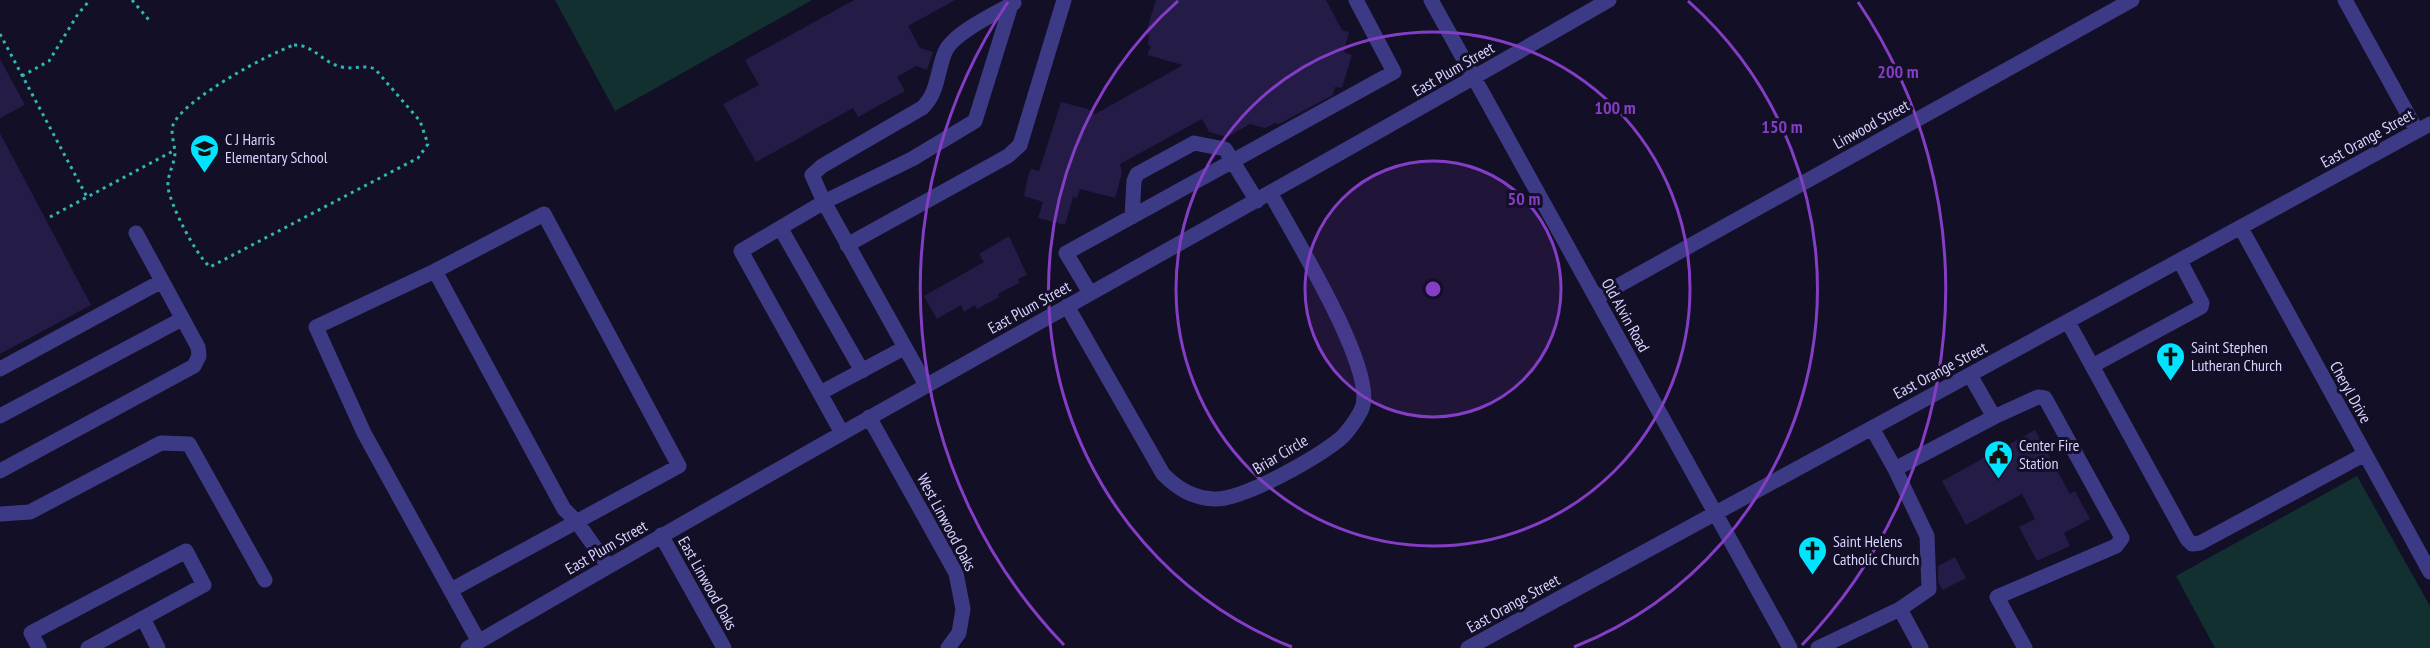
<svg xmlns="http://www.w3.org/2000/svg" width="2430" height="648" font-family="'PT Sans Narrow',sans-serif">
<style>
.green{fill:#12302f}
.building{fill:#241b47}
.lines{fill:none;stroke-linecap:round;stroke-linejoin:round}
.path{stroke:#2fb8b0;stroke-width:3;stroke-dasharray:3 4.5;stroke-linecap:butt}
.minor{stroke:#3d3a85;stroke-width:15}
.ring{fill:none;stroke:#843dc5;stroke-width:3}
.labels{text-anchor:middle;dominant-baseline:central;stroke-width:6;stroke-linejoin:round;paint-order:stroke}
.street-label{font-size:16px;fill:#d9d4ff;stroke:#130f26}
.poi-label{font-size:16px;fill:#d9d4ff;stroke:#130f26;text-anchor:start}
.centre{fill:#843dc5;stroke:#130f26;stroke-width:3}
.ring-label{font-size:18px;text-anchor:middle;font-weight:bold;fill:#843dc5;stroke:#130f26;stroke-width:6;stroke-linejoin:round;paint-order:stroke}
</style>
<rect width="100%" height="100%" fill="#130f26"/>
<path class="green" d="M555,0H812L615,111Z
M2357,476L2430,606V648H2215L2176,576Z"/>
<path class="building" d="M854,0H955L908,26L920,48L933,52L927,70L916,66L897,77L905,91L858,117L853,108L756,162L723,104L759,85L745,60Z
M1156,0H1326L1342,30L1349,32L1344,52L1352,55L1342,88L1335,87L1333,95L1279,124L1275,123L1265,128L1250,124L1227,137L1209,132L1202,119L1120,164L1122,173L1115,198L1080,189L1077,198L1073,197L1065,225L1038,218L1043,202L1024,196L1028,177L1031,169L1039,171L1061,102L1088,109L1095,114L1183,65L1147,55L1151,46L1148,45L1149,36L1146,32Z
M0,59L25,105L0,118Z
M0,133L91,305L0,354Z
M1009,236L1027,275L1018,279L1019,283L998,294L999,297L977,309L975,305L964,312L961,305L937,319L924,296L984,262L979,254Z
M2035,430L2070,494L2075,491L2090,519L2064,533L2070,546L2037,561L2019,527L2035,519L2022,494L1966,525L1942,481Z
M1955,557L1966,578L1943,590L1938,582V566Z"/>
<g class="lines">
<path class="path" d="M132,0L149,20
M0,34L87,197
M294,45C315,45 322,63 342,67C354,70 363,64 375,69L420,121L428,144L418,158L210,267C196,255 170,205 168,187C167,174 175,164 175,152C174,141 169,130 175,121C191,96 266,55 294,45Z
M22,76L49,61L78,14L90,0
M50,217L175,150"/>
<path class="minor" d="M1431,0L1790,648
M2345,0L2417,131
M1132,217L1134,181L1137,174L1194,143L1225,149L1257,201
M2241,228L2430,572
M781,229L862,371
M847,245L1008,156L1020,145L1064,0
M435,271L564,509L577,522L608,566
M1090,293L1066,253L1394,72L1356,0
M1596,298L2132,0
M1067,306L1163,474C1177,488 1192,498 1214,499C1244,500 1316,458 1340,439C1347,433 1361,414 1363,405C1373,364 1293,235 1271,194
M2068,322L2187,539L2192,544L2200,543L2365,454
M2092,366L2201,307L2202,303L2180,261
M0,369L162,281
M926,385L824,202L812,175L822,166L922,108C938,94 937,71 945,52C953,33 996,13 1014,3
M820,393L904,348
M0,416L182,319
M869,417L956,573L963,609L959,633L948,648
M1994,417L2038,397L2045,398L2122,538L2116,546L1997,597L2025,648
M1872,428L1895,469L1994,417L1970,375
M842,433L741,251L824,202L912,159L975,121L1011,5
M1895,469L1927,536L1929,589L1900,609L1921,648
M0,471L194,366L199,356L198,347L136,233
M0,514L30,512L161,443L189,444L265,580
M661,535L724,648
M451,590L679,466L544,214L435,271L316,327L364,433L479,642
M143,618L158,648
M39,648L31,633L186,551L204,585L88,648
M468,648C846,427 1230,218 1609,0
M1468,648L2430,124
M1818,648L1900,609"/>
</g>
<circle cx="1433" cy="289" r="128" fill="#843dc5" fill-opacity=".12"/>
<g class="ring">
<circle cx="1433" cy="289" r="128"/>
<circle cx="1433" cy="289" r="257"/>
<path d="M1292 647A385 385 0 0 1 1178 1M1688 1A385 385 0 0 1 1574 647"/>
<path d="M1064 645A513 513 0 0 1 1008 2M1858 2A513 513 0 0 1 1802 645"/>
</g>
<defs>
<symbol id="school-pin" viewBox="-11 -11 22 30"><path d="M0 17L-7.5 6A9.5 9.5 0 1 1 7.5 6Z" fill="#00e5ff" stroke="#130f26"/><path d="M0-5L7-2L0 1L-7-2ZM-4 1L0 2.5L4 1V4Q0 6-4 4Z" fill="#111"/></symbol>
<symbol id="church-pin" viewBox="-11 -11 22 30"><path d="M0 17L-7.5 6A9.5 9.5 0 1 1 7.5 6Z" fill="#00e5ff" stroke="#130f26"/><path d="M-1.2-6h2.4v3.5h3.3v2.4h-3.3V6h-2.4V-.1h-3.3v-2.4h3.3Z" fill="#111"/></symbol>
<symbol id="civic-pin" viewBox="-11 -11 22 30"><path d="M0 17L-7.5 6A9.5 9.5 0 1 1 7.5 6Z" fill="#00e5ff" stroke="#130f26"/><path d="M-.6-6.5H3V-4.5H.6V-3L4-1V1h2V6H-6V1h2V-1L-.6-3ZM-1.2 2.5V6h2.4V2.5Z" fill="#111"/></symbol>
</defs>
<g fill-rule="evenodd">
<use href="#school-pin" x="188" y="132" width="33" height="45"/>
<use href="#church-pin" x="2154" y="340" width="33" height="45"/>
<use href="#civic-pin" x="1982" y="438" width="33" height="45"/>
<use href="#church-pin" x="1796" y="534" width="33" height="45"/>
</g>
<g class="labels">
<g class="street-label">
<text transform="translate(1453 69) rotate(-30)">East Plum Street</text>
<text transform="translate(1871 124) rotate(-29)">Linwood Street</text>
<text transform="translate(2367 138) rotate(-29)">East Orange Street</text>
<text transform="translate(1029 307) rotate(-29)">East Plum Street</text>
<text transform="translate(1626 315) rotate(61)">Old Alvin Road</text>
<text transform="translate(1940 370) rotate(-28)">East Orange Street</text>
<text transform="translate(2351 392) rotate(61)">Cheryl Drive</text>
<text transform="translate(1280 454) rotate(-31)">Briar Circle</text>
<text transform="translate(947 522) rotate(62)">West Linwood Oaks</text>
<text transform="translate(606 547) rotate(-30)">East Plum Street</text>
<text transform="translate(708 583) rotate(61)">East Linwood Oaks</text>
<text transform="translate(1513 603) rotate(-29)">East Orange Street</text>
</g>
<g class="poi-label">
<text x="225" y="139">C J Harris<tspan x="225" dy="18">Elementary School</tspan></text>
<text x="2191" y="347">Saint Stephen<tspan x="2191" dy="18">Lutheran Church</tspan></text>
<text x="2019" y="445">Center Fire<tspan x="2019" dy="18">Station</tspan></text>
<text x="1833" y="541">Saint Helens<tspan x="1833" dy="18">Catholic Church</tspan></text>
</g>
</g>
<circle cx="1433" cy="289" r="9" class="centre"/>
<g class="ring-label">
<text x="1898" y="78">200 m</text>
<text x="1615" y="114">100 m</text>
<text x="1782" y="133">150 m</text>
<text x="1524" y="205">50 m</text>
</g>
</svg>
